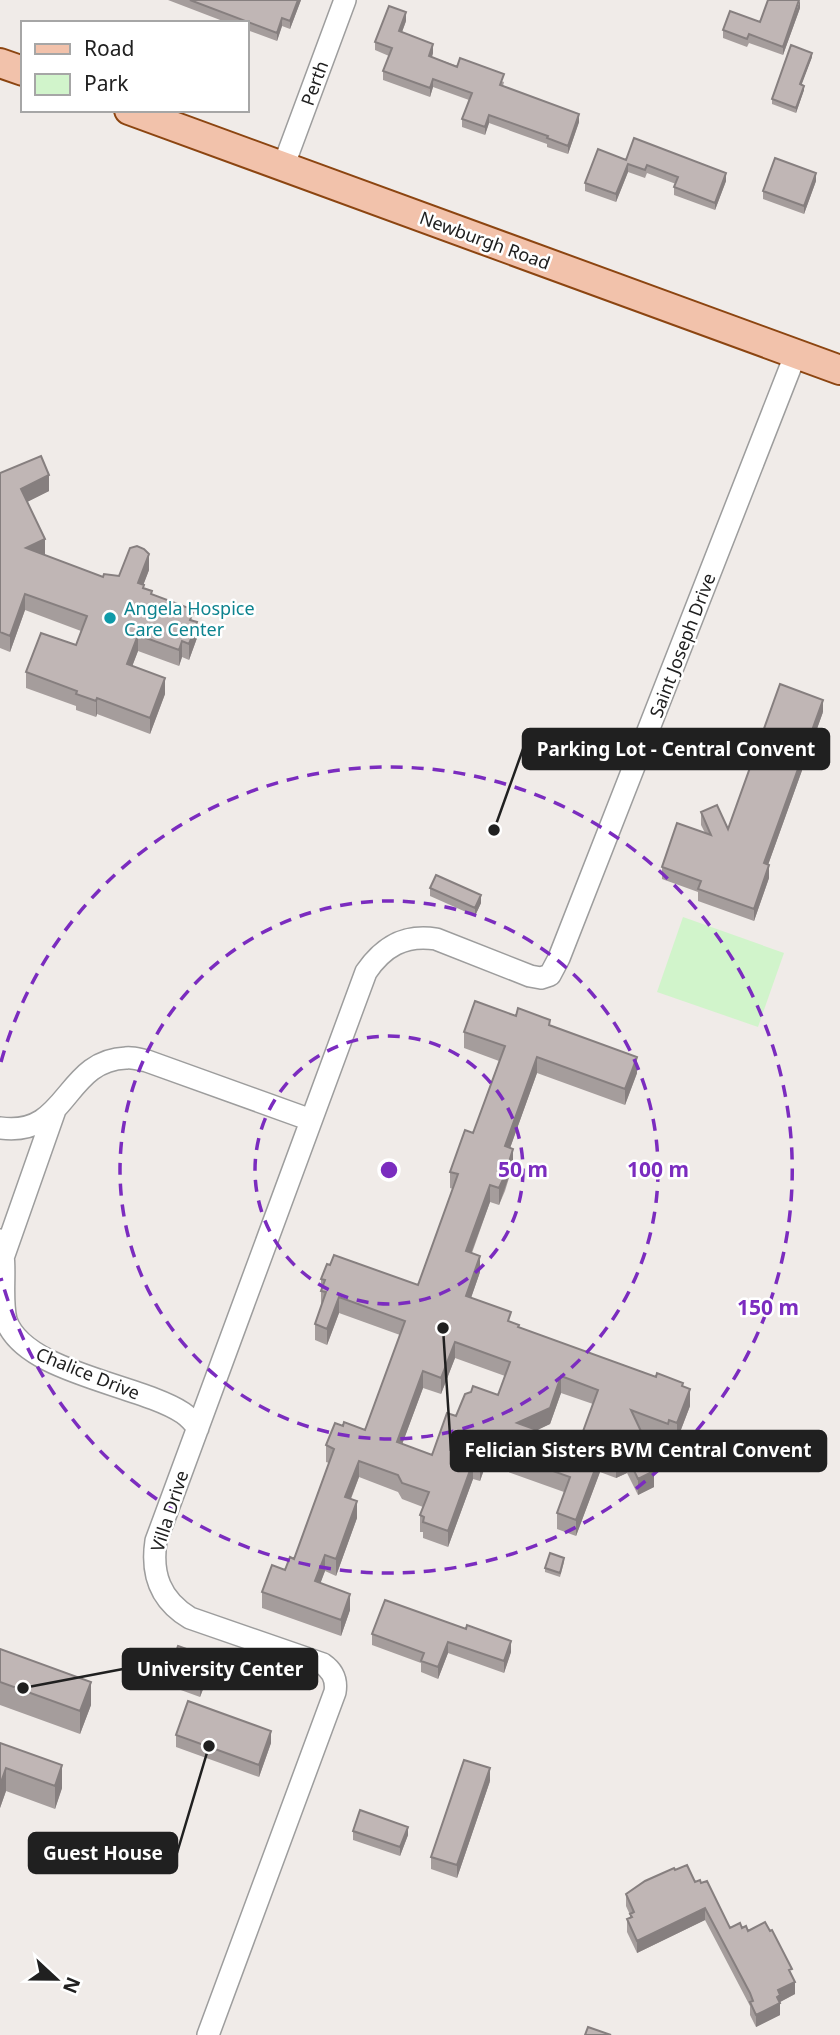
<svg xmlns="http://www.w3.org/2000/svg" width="840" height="2035" font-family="'Noto Sans',sans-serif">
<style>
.park{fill:#d1f4cb}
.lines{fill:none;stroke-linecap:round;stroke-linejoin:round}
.minor-casing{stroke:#9d9d9d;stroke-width:24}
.major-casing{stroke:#8c4511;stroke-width:32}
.minor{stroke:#fff;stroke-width:21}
.major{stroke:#f2c2ab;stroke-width:28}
.wall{fill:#a59d9c;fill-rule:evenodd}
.shaded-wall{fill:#867f7f}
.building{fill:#c0b6b5;stroke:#867f7f;stroke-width:2;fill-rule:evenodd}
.ring{fill:none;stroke:#7b2cbf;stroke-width:3.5;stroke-dasharray:12 9}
.culture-dot{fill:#0f9aa8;stroke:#fff;stroke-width:2.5}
.labels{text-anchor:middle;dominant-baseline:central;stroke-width:5;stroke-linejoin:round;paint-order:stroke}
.street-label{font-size:18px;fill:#202020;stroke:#fff}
.culture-label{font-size:18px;fill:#0d838f;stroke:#fff;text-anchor:start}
.centre{fill:#7b2cbf;stroke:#fff;stroke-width:3.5}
.ring-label{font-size:21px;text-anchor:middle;font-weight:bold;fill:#7b2cbf;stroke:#fff;stroke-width:5;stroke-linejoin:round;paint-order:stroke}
.leader{fill:none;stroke:#202020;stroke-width:2.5}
.callout-dot{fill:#202020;stroke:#fff;stroke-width:2.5}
.callout{fill:#202020;stroke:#202020;stroke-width:2.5}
.callout-label{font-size:19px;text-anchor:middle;font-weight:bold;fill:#fff}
</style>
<rect width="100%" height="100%" fill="#f0ebe8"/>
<path class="park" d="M683,917L784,953L758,1027L657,992Z"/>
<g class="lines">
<defs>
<path id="minor" d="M283,167L345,0
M0,1128C68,1138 64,1060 126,1058C133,1057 141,1060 147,1061L311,1120
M0,1240C8,1266 0,1294 6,1320C24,1373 139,1384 183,1413C189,1417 194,1423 198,1428
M4,1255L55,1110
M208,2035L335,1692C337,1680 333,1671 323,1664L190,1618C160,1600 151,1574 156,1541L366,972C383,947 404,934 436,939L530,976L541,978L550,975L559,958L796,353"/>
<path id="major" d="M0,63L23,71
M129,110L840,370"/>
</defs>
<use href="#minor" class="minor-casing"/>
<use href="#major" class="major-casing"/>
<use href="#minor" class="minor"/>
<use href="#major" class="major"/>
</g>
<path class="wall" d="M168,0H301L290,29L282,26L277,41L247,30V23H228Z
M800,8L783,55L749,43L747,47L723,38V30L760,22Z
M406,21L402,32L433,53L432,57L504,82L503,86L579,122L568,154L547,147V144L489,123L485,135L462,127V119L469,100L433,87L430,97L383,80V71L389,56L375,50V42Z
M812,57L801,85L804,90L796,113L772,104V99Z
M626,160L726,181L715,210L674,195V187L676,184L647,173L645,178L628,172L616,202L585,191V183Z
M816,181L804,214L763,199V191Z
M0,473L49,491L27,502L45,555L103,577L119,576L149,570L143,585L144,589L152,595L194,621L197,638L189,660L182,657L179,666L138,651L132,666L165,694L150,734L97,714L96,717L76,710V706L26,688V672L76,645L81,631L25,610L10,652L0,648Z
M823,712L768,865L769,878L754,921L698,901V892L662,879V867L705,833L701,825V812L728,829Z
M430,888L481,903L475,916L430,896Z
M516,1016L550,1025L637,1073L625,1105L537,1073L510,1148L513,1165L505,1191L499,1205L490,1202L472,1253L480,1272L471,1298L519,1327L683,1387L690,1406L677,1440L669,1437L668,1440L641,1430L654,1487L638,1495L627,1473L616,1478L600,1472L576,1536L557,1529V1513L564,1492L486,1464L480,1481L473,1479L448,1547L423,1538V1532H420V1515L423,1507L402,1499L398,1492L359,1477L351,1499L357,1518L336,1576L325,1571L320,1583L350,1610L341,1636L262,1608V1592L285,1570L294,1559L329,1463L326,1462V1445L343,1426L365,1430L400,1335L339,1313L327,1345L315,1340V1324L321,1307V1279L418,1285L453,1189L450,1188V1172L473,1133L499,1061L464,1048V1032ZM455,1358L505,1376L498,1395L456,1416L432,1455L402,1444L423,1388L441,1394ZM561,1393L593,1404L578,1445L536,1430L550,1424Z
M564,1562L560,1577L545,1572V1568Z
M385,1600L511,1652L504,1673L448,1653L438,1679L421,1672V1663L372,1645V1634Z
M0,1649L91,1705L80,1734L0,1705Z
M212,1666L200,1697L167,1685V1677Z
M176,1735L271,1743L259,1777L176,1747Z
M0,1743L62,1788L55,1809L6,1791L0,1808Z
M490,1781L457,1878L431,1869V1857Z
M353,1831L408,1835L400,1856L353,1840Z
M675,1870L695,1882L730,1928H742L748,1931L792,1975L795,1994L780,2002V2015L756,2027L750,2015V2006L705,1920L637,1953L627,1932V1919L630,1918V1915L626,1906V1894Z"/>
<path class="shaded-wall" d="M298,0H301L290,29V21Z
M800,0V8L783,55V47Z
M406,12V21L399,40V31Z
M282,18V26L277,41V33Z
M433,44V53L429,65V56Z
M812,53V57L800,89V84Z
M433,79V87L430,97V88Z
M804,86V90L796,113V108Z
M579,114V122L568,154V146Z
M489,115V123L485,135V127Z
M628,164V172L616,202V194Z
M726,173V181L715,210V203Z
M816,173V181L804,214V206Z
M49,475V491L21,505V489Z
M45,539V555L26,548Z
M149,554V570L138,599V583Z
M25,594V610L10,652V636Z
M197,622V638L189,660V644Z
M138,635V651L127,680V664Z
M182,641V657L179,666V650Z
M165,678V694L150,734V718Z
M97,698V714L96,717V701Z
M823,700V712L764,876V863Z
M769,865V878L754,921V909Z
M481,895V903L475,916V908Z
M537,1057V1073L505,1162V1146Z
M637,1057V1073L625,1105V1089Z
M513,1149V1165L499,1205V1188Z
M490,1185V1202L466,1267V1251Z
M480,1256V1272L466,1312V1296Z
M339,1297V1313L327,1345V1329Z
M455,1342V1358L441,1394V1378Z
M423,1371V1388L397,1458V1442Z
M561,1376V1393L550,1424L517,1440V1423Z
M690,1389V1406L677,1440V1423Z
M648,1446V1462L644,1448Z
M486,1447V1464L480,1481V1465Z
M600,1456V1472L576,1536V1520Z
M627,1456V1473L616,1478V1461Z
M359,1461V1477L345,1513V1497Z
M473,1462V1479L448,1547V1531Z
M654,1471V1487L638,1495V1479Z
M357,1501V1518L336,1576V1559Z
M325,1555V1571L315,1598V1581Z
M350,1594V1610L341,1636V1620Z
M511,1641V1652L504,1673V1661Z
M448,1642V1653L438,1679V1667Z
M212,1658V1666L200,1697V1689Z
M91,1682V1705L80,1734V1711Z
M271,1731V1743L259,1777V1765Z
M62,1765V1788L55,1809V1786Z
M6,1768V1791L0,1808V1785Z
M490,1768V1781L457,1878V1865Z
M408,1827V1835L400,1856V1847Z
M705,1908V1920L637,1953V1941Z
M795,1982V1994L780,2002V2015L756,2027V2015L778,1990Z"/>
<path class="building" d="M190,0H298L290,21L282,18L277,33Z
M768,0H799L783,47L749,34L747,39L723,30L730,11L760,22Z
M389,6L406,12L399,31L433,44L429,56L457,67L460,58L504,74L500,85L579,114L568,146L547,138L548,136L489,115L485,127L462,119L472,93L433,79L430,88L383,71L392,48L375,42Z
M791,45L812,53L800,84L804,86L796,108L772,99Z
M634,138L726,173L715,203L674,187L678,177L647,165L645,170L628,164L616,194L585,183L598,149L626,160Z
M775,158L816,173L804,206L763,191Z
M41,456L49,475L21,489L45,539L26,548L103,577L104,574L119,576L130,548L137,546L144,549L149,554L138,583L144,585L143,588L152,591L151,594L194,610L190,620L197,622L189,644L182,641L179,650L138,635L127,664L165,678L150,718L97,698L96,701L76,694L77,691L26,672L41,633L76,645L87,616L25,594L10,636L0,632V473Z
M780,684L823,700L764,863L769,865L754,909L698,889L701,881L662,867L677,823L711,835L701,812L717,805L728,829Z
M436,875L481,895L475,908L430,888Z
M475,1001L516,1016L518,1008L550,1020L549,1025L637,1057L625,1089L537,1057L505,1146L513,1149L505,1175L499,1188L490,1185L466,1251L480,1256L466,1296L511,1312L508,1321L519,1325L518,1327L656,1377L657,1373L683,1383L682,1386L690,1389L677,1423L669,1420L668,1424L631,1410L648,1446L644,1448L654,1471L638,1479L627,1456L616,1461L600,1456L576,1520L557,1513L570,1477L486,1447L480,1465L473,1462L448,1531L423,1522L424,1517L420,1515L429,1492L402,1483L398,1475L359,1461L345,1497L357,1501L336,1559L325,1555L315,1581L350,1594L341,1620L262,1592L272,1565L285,1570L290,1557L294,1559L334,1449L326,1445L335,1423L343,1426L344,1422L365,1430L405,1321L339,1297L327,1329L315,1324L326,1292L321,1291L325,1280L321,1279L327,1264L330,1265L334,1255L418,1285L458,1174L450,1172L465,1130L473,1133L505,1046L464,1032ZM455,1342L510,1362L498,1395L473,1386L471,1392L465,1394L456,1416L447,1413L432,1455L397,1442L423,1371L441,1378ZM561,1376L598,1390L578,1445L517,1423L550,1408Z
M550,1553L564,1558L560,1573L545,1568Z
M385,1600L466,1629L467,1625L511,1641L504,1661L448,1642L438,1667L421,1661L424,1653L372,1634Z
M178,1646L212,1658L200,1689L167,1677Z
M0,1649L91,1682L80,1711L0,1682Z
M188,1701L271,1731L259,1765L176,1735Z
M0,1743L62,1765L55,1786L6,1768L0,1785Z
M464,1760L490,1768L457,1865L431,1857Z
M360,1810L408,1827L400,1847L353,1831Z
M687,1865L695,1882L700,1880L701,1883L707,1881L730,1928L740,1923L742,1928L746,1926L748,1931L765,1922L770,1931L772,1930L792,1969L789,1970L795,1982L778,1990L780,1995L777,1997L780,2003L756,2015L750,2002L753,2001L750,1993L705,1908L637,1941L627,1919L632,1917L630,1914L634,1912L626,1894L645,1881L674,1868L675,1870Z
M588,2027L611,2035H585Z"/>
<g class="ring">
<circle cx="389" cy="1170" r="134"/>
<circle cx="389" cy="1170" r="269"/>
<path d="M1 1062A403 403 0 1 1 1 1278"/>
</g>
<circle class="culture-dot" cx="110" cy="618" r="7"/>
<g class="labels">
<g class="street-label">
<text transform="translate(314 83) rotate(-70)">Perth</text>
<text transform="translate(485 240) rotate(20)">Newburgh Road</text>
<text transform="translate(682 645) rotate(-69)">Saint Joseph Drive</text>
<text transform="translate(88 1373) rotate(22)">Chalice Drive</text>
<text transform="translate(169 1511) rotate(-72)">Villa Drive</text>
</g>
<g class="culture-label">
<text x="124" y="608">Angela Hospice<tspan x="124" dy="21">Care Center</tspan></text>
</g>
</g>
<circle cx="389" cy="1170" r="10" class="centre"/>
<g class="ring-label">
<text x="523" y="1177">50 m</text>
<text x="658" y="1177">100 m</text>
<text x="768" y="1315">150 m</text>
</g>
<path class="leader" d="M494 830L523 749M443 1328L451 1451M23 1688L123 1669M209 1746L177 1853"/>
<g class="callout-dot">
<circle cx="494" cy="830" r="7"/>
<circle cx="443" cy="1328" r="7"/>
<circle cx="23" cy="1688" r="7"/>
<circle cx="209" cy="1746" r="7"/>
</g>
<g class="callout">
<rect x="523" y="729" width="306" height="40" rx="7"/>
<rect x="451" y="1431" width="375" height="40" rx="7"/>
<rect x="123" y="1649" width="194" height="40" rx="7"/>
<rect x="29" y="1833" width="148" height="40" rx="7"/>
</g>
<g class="callout-label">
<text x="676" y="756">Parking Lot - Central Convent</text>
<text x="638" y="1457">Felician Sisters BVM Central Convent</text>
<text x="220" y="1676">University Center</text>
<text x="103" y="1860">Guest House</text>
</g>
<rect x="21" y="21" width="228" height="91" fill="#ffffff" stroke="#a6a6a6" stroke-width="2"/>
<rect x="35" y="44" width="35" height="10" fill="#f2c2ab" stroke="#a6a6a6" stroke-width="2"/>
<text x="84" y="56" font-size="21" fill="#202020">Road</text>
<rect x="35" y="74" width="35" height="21" fill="#d1f4cb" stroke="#a6a6a6" stroke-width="2"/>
<text x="84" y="91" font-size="21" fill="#202020">Park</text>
<g transform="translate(56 1979) rotate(112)" stroke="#ffffff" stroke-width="5" paint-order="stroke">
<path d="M0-5L12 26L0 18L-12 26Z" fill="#202020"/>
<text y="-10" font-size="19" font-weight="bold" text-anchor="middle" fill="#202020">N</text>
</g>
</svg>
